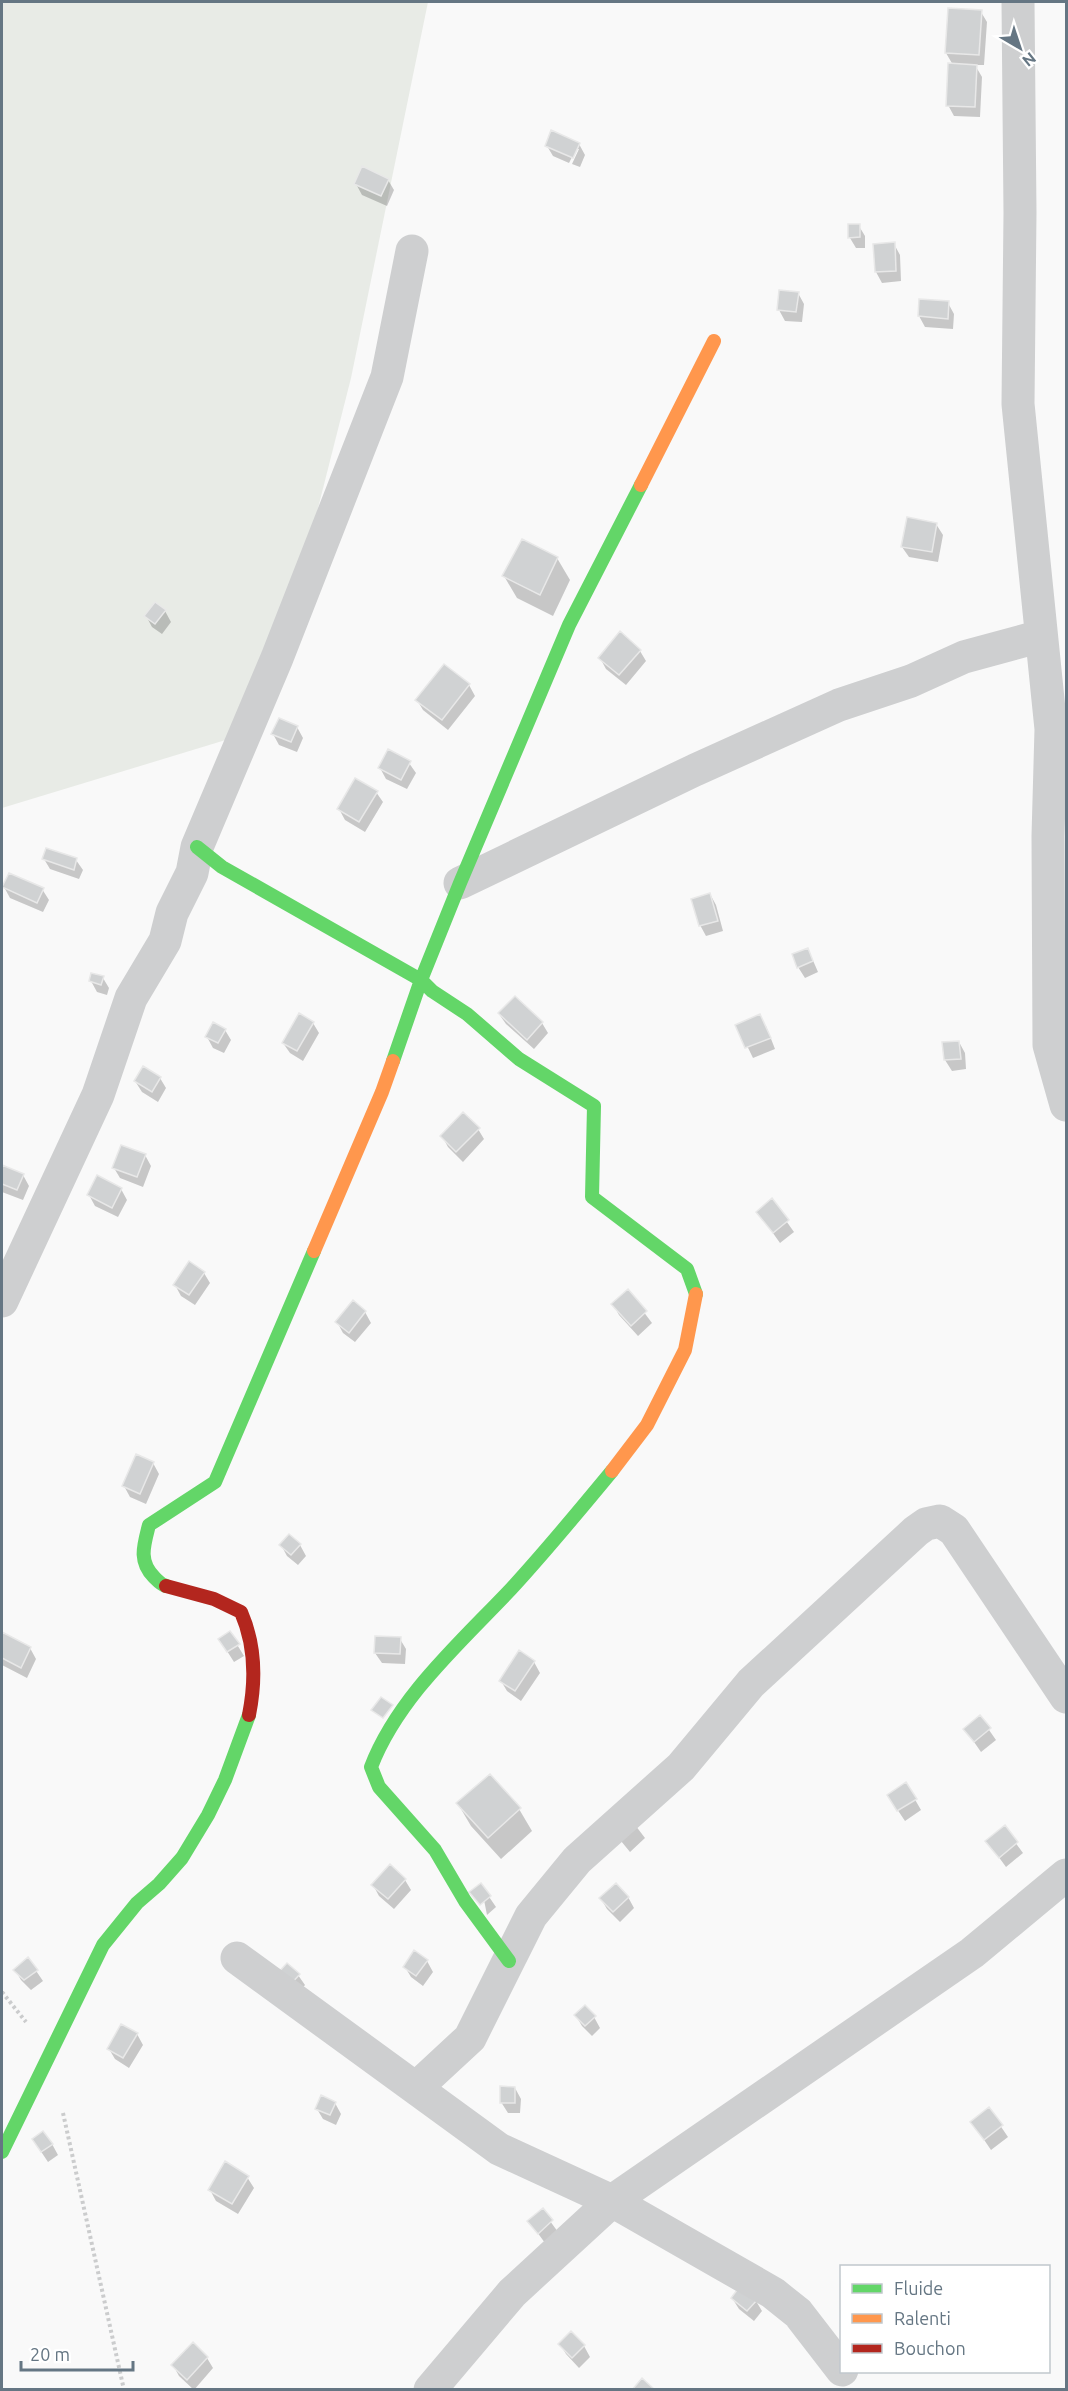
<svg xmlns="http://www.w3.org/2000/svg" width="1068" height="2391" font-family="Ubuntu,sans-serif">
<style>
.green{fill:#e8ebe6}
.shadow{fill:#0003}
.building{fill:#d0d2d3;stroke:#e8e8e8;stroke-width:1.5}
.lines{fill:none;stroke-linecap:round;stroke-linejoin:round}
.path{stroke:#cbcccd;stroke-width:4;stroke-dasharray:3 3;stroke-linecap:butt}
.street{stroke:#cecfd0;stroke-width:33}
.fast{stroke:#63d668;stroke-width:14}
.slow{stroke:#ff974d;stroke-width:14}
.jam{stroke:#b3261e;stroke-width:14}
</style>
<rect width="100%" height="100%" fill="#f9f9f9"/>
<path class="green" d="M2,2H428L351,378L262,729L2,808Z"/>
<path class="shadow" d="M981,12L987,22L984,65H975L982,77L980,117L954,116L948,105L953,65L946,53Z
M579,144L585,155L580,167L572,164L579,149H576L569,163L553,156L547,146Z
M388,180L394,190L387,206L362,195L356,184Z
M859,226L865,236V248H856L850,238Z
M894,244L900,255L901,281L882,283L876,272Z
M798,293L804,304L802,322L785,321L779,310Z
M948,303L954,314L953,329L925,327L919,316Z
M936,524L943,535L938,562L909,557L902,547Z
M557,558L570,580L553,616L517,598L504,576Z
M155,604L165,611L171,622L162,634L152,627L146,616Z
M640,651L646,661L626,685L606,669L600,658Z
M469,685L475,696L448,730L423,710L417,700Z
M297,727L303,738L297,752L279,745L273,734Z
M409,763L416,773L407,789L386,779L380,768Z
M376,792L383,802L365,832L345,820L339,809Z
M44,859L76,860L83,870L79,879L50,869Z
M4,887L42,889L49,900L43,912L10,898Z
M710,894L716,905L723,931L706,936L700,925Z
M808,949L818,972L805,978L798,967Z
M103,978L109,988L107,995L97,992L91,981Z
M499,1014L542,1023L548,1033L534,1049L506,1024Z
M313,1023L319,1033L303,1061L290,1053L283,1043Z
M737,1025L766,1026L775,1049L753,1058Z
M225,1030L231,1040L224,1053L213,1048L207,1037Z
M959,1042L965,1053L966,1069L952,1071L945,1060L944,1044Z
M160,1078L166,1088L158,1102L142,1092L135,1081Z
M478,1129L484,1139L463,1162L448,1147L442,1136Z
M145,1155L151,1166L143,1187L120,1178L114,1168Z
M2,1167L23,1175L29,1186L23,1200L2,1192Z
M121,1189L127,1200L118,1217L95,1206L89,1195Z
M772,1201L794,1232L780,1243L758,1212Z
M204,1273L210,1283L195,1305L181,1296L175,1285Z
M628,1291L652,1323L638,1336L619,1315L613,1304Z
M365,1312L371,1323L355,1342L343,1333L337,1322Z
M153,1463L159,1474L146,1504L130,1497L124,1486Z
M281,1545H300L306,1556L298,1565L287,1556Z
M230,1633L244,1656L234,1662L220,1640Z
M2,1634L30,1648L36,1659L27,1678L2,1665Z
M400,1639L406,1649L405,1664L382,1663L375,1653Z
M534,1662L540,1673L521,1701L507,1691L501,1681Z
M980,1717L996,1740L981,1752L965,1729Z
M906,1784L921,1810L905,1821L895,1806Z
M458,1804L519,1809L532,1831L501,1859L471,1826Z
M629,1817L645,1838L630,1852L621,1841Z
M1004,1827L1023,1853L1006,1867L987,1841Z
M405,1880L411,1890L394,1909L379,1896L373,1885Z
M481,1885L496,1907L487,1915Z
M628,1897L634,1908L620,1922L607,1909L601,1899Z
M28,1959L43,1981L31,1990L21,1980L15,1970Z
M427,1961L433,1972L423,1986L411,1977L405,1967Z
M287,1965L298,1975L305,1985L296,1996Z
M576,2016L594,2017L600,2028L592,2036L582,2026Z
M137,2034L143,2045L129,2068L115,2059L109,2049Z
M515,2088L521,2099L520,2113H508L501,2102Z
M335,2103L341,2114L336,2125L323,2119L317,2109Z
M989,2109L1008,2137L991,2150L972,2122Z
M52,2144L58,2155L48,2162L40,2150Z
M247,2177L254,2188L238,2214L216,2201L210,2190Z
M542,2210L558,2232L545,2243L529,2221Z
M732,2298L756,2301L762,2311L754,2321L739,2309Z
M571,2333L584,2346L590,2357L579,2368L566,2354L560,2344Z
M207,2358L213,2368L194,2390L179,2376L173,2365Z"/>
<path class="building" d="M948,8L982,10L979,55L945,53Z
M948,63L977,65L975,107L946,106Z
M551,130L580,143L573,158L545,146Z
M362,166L389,179L381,196L354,184Z
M848,224H860V237L848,238Z
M895,242L896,271L875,272L873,244Z
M779,290L799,292L796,312L777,310Z
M919,299L949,301L948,319L918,316Z
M907,517L937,523L932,552L901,547Z
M522,539L558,557L540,595L502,576Z
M155,602L166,610L155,624L144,616Z
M620,631L641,650L619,675L598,658Z
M444,664L470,684L442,720L415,700Z
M279,718L298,726L291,742L271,734Z
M388,749L411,761L401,780L378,768Z
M355,778L378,791L359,822L337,809Z
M46,848L77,858L74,870L42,859Z
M9,873L44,888L37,903L2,887Z
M710,893L718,921L699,926L691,899Z
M808,948L813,961L797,968L792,954Z
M91,973L104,976L101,985L89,981Z
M515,996L543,1022L527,1040L498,1013Z
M299,1013L314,1022L297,1051L282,1043Z
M760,1014L771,1038L745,1048L735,1025Z
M213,1022L226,1029L218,1043L205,1037Z
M959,1041L961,1059L944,1060L942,1042Z
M143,1066L161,1077L152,1092L134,1081Z
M463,1112L480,1128L456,1152L440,1136Z
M121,1145L146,1154L137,1177L112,1168Z
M2,1165L24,1174L17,1190L2,1184Z
M97,1175L122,1188L112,1208L87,1195Z
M772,1198L789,1220L773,1233L756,1212Z
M189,1261L205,1272L189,1295L173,1285Z
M628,1289L647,1311L631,1326L611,1304Z
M353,1300L366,1311L349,1333L335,1322Z
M136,1454L154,1462L140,1494L122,1486Z
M289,1534L301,1544L291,1555L279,1545Z
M230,1631L240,1644L227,1652L218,1639Z
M2,1632L31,1647L21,1668L2,1658Z
M375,1636L401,1637L400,1654L374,1653Z
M519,1650L535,1661L515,1691L499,1681Z
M381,1697L393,1705L383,1718L371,1710Z
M980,1715L991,1728L974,1742L963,1729Z
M490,1774L521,1808L488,1838L456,1803Z
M906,1782L917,1799L897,1811L887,1795Z
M1005,1825L1018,1842L999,1858L985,1841Z
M390,1864L406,1879L388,1899L371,1885Z
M481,1883L491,1896L480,1905L469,1892Z
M616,1883L629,1897L613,1912L599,1898Z
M414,1950L428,1960L416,1976L403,1967Z
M28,1957L38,1970L24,1980L13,1970Z
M287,1963L300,1974L289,1986L276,1975Z
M585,2005L596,2016L585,2026L574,2015Z
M121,2024L138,2033L123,2058L107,2049Z
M500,2086L515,2087V2103H500Z
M321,2095L336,2102L330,2115L315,2109Z
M989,2107L1003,2125L984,2140L970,2122Z
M43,2131L53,2144L41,2152L32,2139Z
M225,2161L249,2176L232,2204L208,2190Z
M543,2208L553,2220L538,2234L527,2221Z
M740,2286L757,2300L747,2311L731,2298Z
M571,2331L585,2345L572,2358L558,2344Z
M193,2342L208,2357L187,2380L171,2365Z
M642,2378L654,2389L632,2390Z"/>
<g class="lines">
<path class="path" d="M2,1992L26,2022
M63,2113L124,2390"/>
<path class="street" d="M1018,2L1020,213L1018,404L1051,729L1048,836L1049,1045L1066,1105
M460,883L695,770L839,705L911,681L964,657L1041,636
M2,1301L98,1095L131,998L165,941L172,913L192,873L197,847L277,658L387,377L412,251
M237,1958L499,2149L612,2201L773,2293L798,2313L842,2370
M416,2088L470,2038L531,1916L577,1860L681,1767L751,1683L916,1531L926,1524L940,1521L954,1530L1066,1697
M430,2390L512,2293L612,2201L972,1953L1066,1875"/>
<path class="fast" d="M197,847L222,867L421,980L432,991L467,1014L519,1059L594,1106L592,1197L687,1269L696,1294
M393,1061L421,980L460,883L569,625L641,485
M166,1586C160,1584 158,1581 154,1577C138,1561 144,1545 149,1525L215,1482L314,1251
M509,1961L465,1901L435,1850L379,1787L371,1767C398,1697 460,1643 511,1589C546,1551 579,1511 612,1471
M2,2152L103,1945L137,1903L159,1884L182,1858L208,1815L225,1780L249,1715"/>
<path class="slow" d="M641,485L714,341
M314,1251L382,1092L393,1061
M612,1471L647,1425L685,1350L696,1294"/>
<path class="jam" d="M166,1586L214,1599L241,1612C255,1644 256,1680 249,1715"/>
</g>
<rect width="1068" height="2391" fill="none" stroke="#657683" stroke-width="6"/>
<rect x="840" y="2265" width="210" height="108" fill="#ffffff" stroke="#c1c8cd" stroke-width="1.5"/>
<rect x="852" y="2284" width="30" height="9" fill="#63d668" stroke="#c1c8cd" stroke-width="1.5"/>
<text x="894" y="2295" font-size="18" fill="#657683">Fluide</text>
<rect x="852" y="2314" width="30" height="9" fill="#ff974d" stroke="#c1c8cd" stroke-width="1.5"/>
<text x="894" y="2325" font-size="18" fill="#657683">Ralenti</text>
<rect x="852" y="2344" width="30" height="9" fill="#b3261e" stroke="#c1c8cd" stroke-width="1.5"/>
<text x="894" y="2355" font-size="18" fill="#657683">Bouchon</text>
<g transform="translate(1020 48) rotate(141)" stroke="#ffffff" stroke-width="4.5" paint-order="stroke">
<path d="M0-4.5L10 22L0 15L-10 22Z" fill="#657683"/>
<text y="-9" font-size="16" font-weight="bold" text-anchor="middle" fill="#657683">N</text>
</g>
<path d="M21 2361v9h112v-9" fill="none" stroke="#657683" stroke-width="3"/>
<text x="30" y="2361" font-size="18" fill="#657683" stroke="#ffffff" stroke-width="4.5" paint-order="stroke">20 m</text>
</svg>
